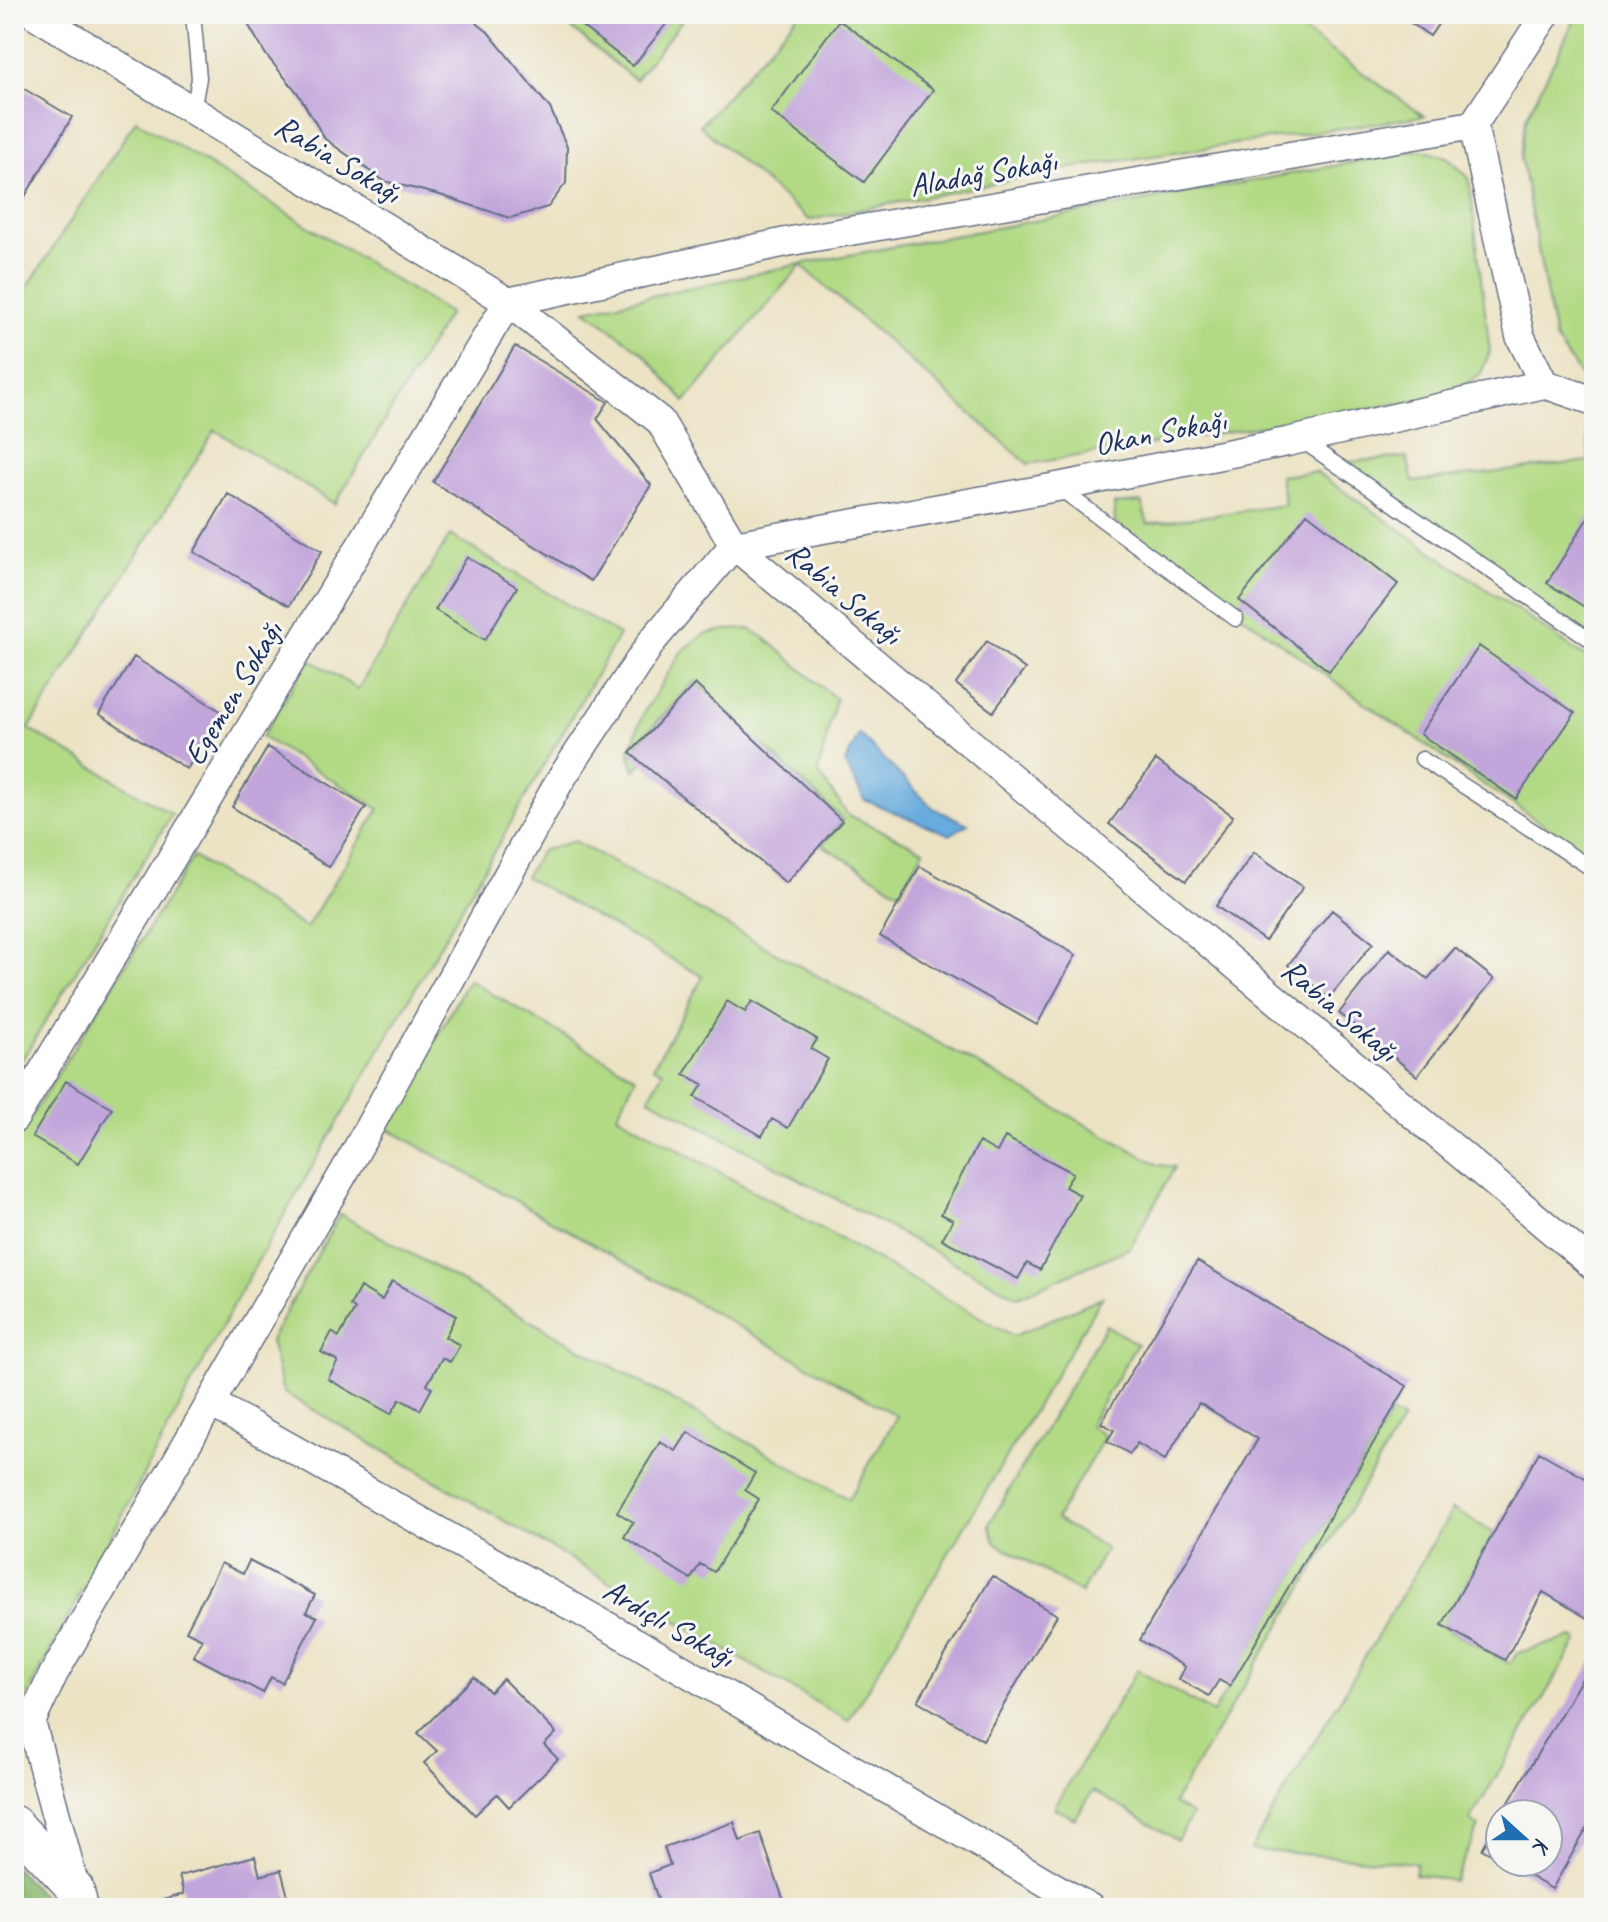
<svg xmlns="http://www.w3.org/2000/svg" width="1608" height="1922" font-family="Caveat,sans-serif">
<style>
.green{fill:#b2da85;stroke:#668472;stroke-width:2}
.forest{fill:#8dba72;stroke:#547468;stroke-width:2}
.water{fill:#67acdd;stroke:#416e9e;stroke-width:2}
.building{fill:#c2a6db}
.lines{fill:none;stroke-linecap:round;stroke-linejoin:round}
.service-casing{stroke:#646e82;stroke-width:17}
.minor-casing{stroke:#646e82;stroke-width:31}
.tertiary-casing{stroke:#646e82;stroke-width:39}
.service{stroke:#fff;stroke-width:14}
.minor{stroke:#fff;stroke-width:28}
.tertiary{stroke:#fff;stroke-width:36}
.labels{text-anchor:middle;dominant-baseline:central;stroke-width:6;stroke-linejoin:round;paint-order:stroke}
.street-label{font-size:32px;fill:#1b2f5e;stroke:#f6f6f2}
</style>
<rect width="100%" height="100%" fill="#f6f6f2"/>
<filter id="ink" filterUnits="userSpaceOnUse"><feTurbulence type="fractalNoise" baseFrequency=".0125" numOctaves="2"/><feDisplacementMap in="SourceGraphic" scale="16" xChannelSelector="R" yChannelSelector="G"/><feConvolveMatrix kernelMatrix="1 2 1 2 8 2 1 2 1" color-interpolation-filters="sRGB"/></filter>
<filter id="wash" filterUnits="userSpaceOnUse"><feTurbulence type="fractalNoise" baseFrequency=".006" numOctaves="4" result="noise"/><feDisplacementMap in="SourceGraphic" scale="32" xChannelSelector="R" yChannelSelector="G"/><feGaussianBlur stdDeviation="1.8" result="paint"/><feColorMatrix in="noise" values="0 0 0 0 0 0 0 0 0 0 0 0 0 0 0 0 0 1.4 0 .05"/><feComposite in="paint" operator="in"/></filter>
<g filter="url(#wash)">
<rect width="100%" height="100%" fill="#ece3c4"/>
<path class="green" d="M554,14H687L635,80Z
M799,14H1279L1424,116L1071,168L809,220L700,126Z
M1581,14H1594V383L1583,379L1555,339L1521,158L1526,118L1573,23Z
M136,120L449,313L335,504L215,430L29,729L172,814L14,1073V308Z
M1420,150L1447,157L1469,178L1490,352L1481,373L1454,395L1028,464L801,265L685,402L644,354L586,310L800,264Z
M1588,432L1594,434V642L1334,463L1407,457L1413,482L1589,461Z
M1316,472L1594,663V858C1431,751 1271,639 1115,522L1114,504L1141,502L1148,524L1285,505L1280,476Z
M450,535L619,635L243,1287L35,1680L17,1722L24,1796L14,1801V1144L193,857L306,928L379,809L262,737L309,659L358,689Z
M750,629L765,638L836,699L818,772L848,815L924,850L900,892L822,845L843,820L695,681L636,745L648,756L635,770L629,752L643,714L682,651L705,634L725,630Z
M574,841L1159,1165L1175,1167L1130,1248L1018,1297L649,1098L663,1071L653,1067L703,977L525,877L541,851Z
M468,980L636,1077L617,1115L1014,1336L1102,1297L848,1721L283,1392L270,1341L340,1214L849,1499L897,1416L387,1128Z
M1106,1325L1137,1344L1089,1425L1105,1436L1056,1519L1106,1549L1081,1593L995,1542L989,1524Z
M1391,1413L1403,1420L1173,1804L1192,1815L1177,1840L1093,1791L1075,1819L1054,1808L1137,1670L1213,1713Z
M1453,1509L1494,1533L1442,1626L1510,1664L1517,1653L1573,1637L1578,1640L1470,1820L1479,1827L1454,1881L1414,1874L1416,1863L1250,1850Z"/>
<path class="forest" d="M14,1867L54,1908H14Z"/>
<path class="water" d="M859,734L933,808L968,824L950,835L864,800L845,763Z"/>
<g id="blocks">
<path class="building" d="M242,14H465L488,32L550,108L567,147L566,183L548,207L510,218L440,195L384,181L325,139L297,92L266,55Z
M566,14H674L633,66Z
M1398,14H1445L1430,36Z
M839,20L933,90L864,182L771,112Z
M14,83L72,117L14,215Z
M515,346L608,402L597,419L651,485L591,581L433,482Z
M228,494L322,551L289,606L194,552Z
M1594,508V613L1547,583Z
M1307,513L1398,584L1329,671L1239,600Z
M467,557L517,587L485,640L435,610Z
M987,641L1025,669L993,712L956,684Z
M1479,646L1575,713L1516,799L1420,734Z
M134,657L222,712L187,769L99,714Z
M695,684L842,821L786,883L630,753Z
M268,747L366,807L329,867L232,807Z
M1156,760L1233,816L1186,881L1109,824Z
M1254,852L1303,887L1265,941L1216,906Z
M920,866L1076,955L1037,1025L880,936Z
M1332,910L1373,943L1329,998L1288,965Z
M1455,948L1494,979L1417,1076L1339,1013L1389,949L1428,979Z
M727,1001L745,1012L752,1001L817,1039L811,1049L828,1059L788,1128L772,1119L762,1136L695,1097L703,1084L684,1074Z
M66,1081L112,1108L78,1164L32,1137Z
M1005,1137L1073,1173L1065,1187L1080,1195L1040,1270L1027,1263L1018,1279L942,1239L953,1220L941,1214L979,1142L997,1152Z
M1197,1261L1407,1386L1230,1686L1219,1680L1209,1696L1179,1679L1185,1667L1140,1640L1258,1439L1199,1403L1165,1460L1137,1443L1130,1454L1107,1441L1114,1430L1101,1423Z
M392,1281L456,1316L445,1337L460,1345L450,1362L442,1358L427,1385L432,1388L420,1410L400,1399L391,1414L328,1379L338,1361L321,1352L332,1332L339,1337L355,1309L350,1306L360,1287L382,1300Z
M688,1432L755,1473L745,1490L759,1499L714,1572L700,1564L691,1579L624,1537L633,1522L617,1512L660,1442L676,1451Z
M1539,1452L1594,1483V1622L1543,1592L1505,1660L1442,1625Z
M249,1561L315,1595L306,1612L317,1617L282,1683L271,1677L263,1693L193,1656L202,1639L186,1631L221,1563L243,1574Z
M992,1576L1057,1615L983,1740L918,1701Z
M1594,1658V1816L1552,1889L1505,1862H1548V1814H1502Z
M474,1677L490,1692L503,1679L556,1733L544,1745L558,1759L509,1807L497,1794L475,1815L424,1763L437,1751L418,1733Z
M1500,1818V1859L1482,1849Z
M734,1822L740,1841L760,1833L786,1907L661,1908L649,1873L670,1865L664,1847Z
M255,1856L260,1876L281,1870L291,1908H165L163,1900L184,1894L179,1876Z"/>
</g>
</g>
<g filter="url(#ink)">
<use href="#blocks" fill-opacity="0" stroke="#646e82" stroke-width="2"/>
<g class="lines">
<defs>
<path id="service" d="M193,111L199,78L193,14
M1301,440L1594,642
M1059,488L1236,619
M1422,759L1594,870"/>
<path id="minor" d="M34,14L508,302L660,421L734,545L1594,1266
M1473,125L1520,336L1544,384
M14,1119L508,302L791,241L1473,125L1546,14
M211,1403L637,1643L1090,1908
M75,1887L31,1722L54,1673L350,1162L559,782L653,640L734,545L1057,487L1287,442L1544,384L1594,401"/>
<path id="tertiary" d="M14,1824L75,1888L80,1908"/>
</defs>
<use href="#service" class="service-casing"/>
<use href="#minor" class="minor-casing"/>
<use href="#tertiary" class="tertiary-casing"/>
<use href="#service" class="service"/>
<use href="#minor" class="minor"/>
<use href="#tertiary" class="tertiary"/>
</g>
</g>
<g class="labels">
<g class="street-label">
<text transform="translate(338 159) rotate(31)">Rabia Sokağı</text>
<text transform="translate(983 173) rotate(-10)">Aladağ Sokağı</text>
<text transform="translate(1160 432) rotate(-11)">Okan Sokağı</text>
<text transform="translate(844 593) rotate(40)">Rabia Sokağı</text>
<text transform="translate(233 693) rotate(-59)">Egemen Sokağı</text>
<text transform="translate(1340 1010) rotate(40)">Rabia Sokağı</text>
<text transform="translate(669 1623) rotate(30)">Ardıçlı Sokağı</text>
</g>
</g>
<rect width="1608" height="1922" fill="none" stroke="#f6f6f2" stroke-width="48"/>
<g transform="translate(1524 1838) rotate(111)"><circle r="38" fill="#f6f6f2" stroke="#9ea6b7" stroke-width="2"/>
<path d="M0-6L14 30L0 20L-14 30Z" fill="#1f6fb2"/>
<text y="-12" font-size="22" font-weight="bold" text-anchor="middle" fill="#1b2f5e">K</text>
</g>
</svg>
